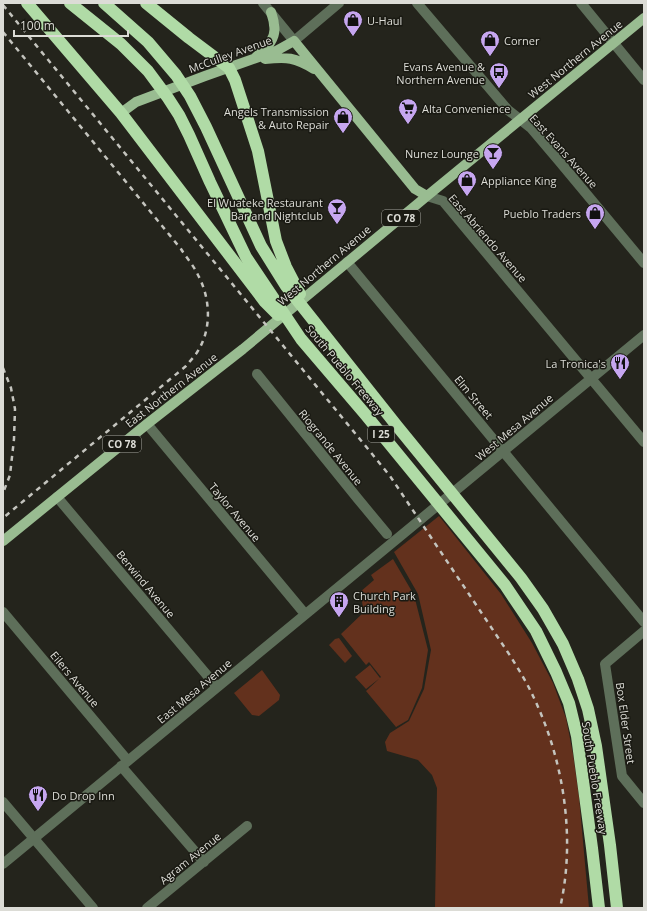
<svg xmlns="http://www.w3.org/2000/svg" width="647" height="911" font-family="'Open Sans',sans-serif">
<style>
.green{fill:#63311d}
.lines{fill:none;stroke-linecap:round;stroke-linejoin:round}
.minor{stroke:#5e6f5a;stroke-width:10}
.major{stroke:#99bc91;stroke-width:10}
.highway{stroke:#b0dba6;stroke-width:12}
.rail{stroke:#c4c4be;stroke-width:2.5;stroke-dasharray:5 5;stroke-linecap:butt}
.labels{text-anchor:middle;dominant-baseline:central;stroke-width:3;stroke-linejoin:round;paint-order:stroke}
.shield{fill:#1a1a13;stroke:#a2a29c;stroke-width:1}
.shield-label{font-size:10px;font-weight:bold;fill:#dcdcd6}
.poi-label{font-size:11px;fill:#dcdcd6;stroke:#1a1a13;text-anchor:start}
.street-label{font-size:11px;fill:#dcdcd6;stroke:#1a1a13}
</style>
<rect width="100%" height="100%" fill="#24241c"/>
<path class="green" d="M439,516L501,594L532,643L553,683L566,718L573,754L579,797L589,908H435L437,788L432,775L418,760L387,751L385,742L390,733L409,721L424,689L431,650L418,594L394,552Z
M393,559L414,595L428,650L422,688L408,720L396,727L366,691L381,677L369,662L366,665L341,634L364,612L360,592L374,580L371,575Z
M339,638L352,656L345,663L329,645L335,639Z
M370,665L380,678L366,689L355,677Z
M262,670L280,695L279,700L259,716L252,715L234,693Z"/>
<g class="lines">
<path class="minor" d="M263,3L294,41L339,3
M417,3L508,110L531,128L559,161L644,263
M581,3L644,80
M427,196L443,201L644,442
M347,262L644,622
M257,374L358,499L387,534
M147,424L305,614
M57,497L217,687
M3,612L128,761
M644,631L605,664L622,776L644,803
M121,766L204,862
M3,802L93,908
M3,864L644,335
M147,908L247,826"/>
<path class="major" d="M256,57C266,48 277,39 274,25C274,20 272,16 271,12
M265,59C287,57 295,57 314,69
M121,113L136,102L205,76L276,51L294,41L415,189L427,196
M3,541L147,424L243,349L427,196L644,18"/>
<path class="highway" d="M27,3L121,113L265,302L278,315
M70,3L121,44L148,71L168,98L179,115L189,135L210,182L246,257L301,339L365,414L505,585L536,631L556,672L569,703L577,736L592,848L599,908
M104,3L148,42L176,75L190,96L206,127L261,246L286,286L397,426L521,578L543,609L563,644L578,679L588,709L596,746L610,845L617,908
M146,3L189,38L229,68L235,80L258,151L276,241L286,267L300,294"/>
<path class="rail" d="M3,5L368,449L390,476L511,657C519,670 527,683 533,696C564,760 576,839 560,908
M3,32L181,249C186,257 194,266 198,275C210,297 212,327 199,349C196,355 190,361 186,366L3,518
M3,368L11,388L15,409L14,439L10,475L3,493"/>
</g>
<defs>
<symbol id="shop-pin" viewBox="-11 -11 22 30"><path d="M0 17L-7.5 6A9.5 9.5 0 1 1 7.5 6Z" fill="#c6a6f0" stroke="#1a1a13"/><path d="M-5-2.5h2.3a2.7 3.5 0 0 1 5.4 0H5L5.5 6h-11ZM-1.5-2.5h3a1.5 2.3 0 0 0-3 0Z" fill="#111"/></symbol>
<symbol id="bus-pin" viewBox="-11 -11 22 30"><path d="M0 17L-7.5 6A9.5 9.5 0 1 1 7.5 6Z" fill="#c6a6f0" stroke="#1a1a13"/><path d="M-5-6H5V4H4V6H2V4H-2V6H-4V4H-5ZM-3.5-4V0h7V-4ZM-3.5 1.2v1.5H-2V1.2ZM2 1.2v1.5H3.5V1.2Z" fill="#111"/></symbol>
<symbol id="supermarket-pin" viewBox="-11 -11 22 30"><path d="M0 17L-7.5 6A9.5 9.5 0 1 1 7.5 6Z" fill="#c6a6f0" stroke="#1a1a13"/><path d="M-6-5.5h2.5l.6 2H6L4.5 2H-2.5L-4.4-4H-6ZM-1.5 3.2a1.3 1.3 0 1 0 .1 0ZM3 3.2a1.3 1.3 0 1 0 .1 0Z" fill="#111"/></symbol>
<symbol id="bar-pin" viewBox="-11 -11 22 30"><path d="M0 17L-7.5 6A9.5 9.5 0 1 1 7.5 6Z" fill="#c6a6f0" stroke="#1a1a13"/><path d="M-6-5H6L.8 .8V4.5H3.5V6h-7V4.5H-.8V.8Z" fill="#111"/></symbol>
<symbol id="restaurant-pin" viewBox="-11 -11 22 30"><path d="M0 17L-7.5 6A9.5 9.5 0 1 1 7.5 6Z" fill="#c6a6f0" stroke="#1a1a13"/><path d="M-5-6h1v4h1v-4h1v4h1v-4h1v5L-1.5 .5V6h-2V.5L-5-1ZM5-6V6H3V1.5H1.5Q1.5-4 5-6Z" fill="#111"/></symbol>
<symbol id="building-pin" viewBox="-11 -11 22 30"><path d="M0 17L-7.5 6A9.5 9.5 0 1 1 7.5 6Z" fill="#c6a6f0" stroke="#1a1a13"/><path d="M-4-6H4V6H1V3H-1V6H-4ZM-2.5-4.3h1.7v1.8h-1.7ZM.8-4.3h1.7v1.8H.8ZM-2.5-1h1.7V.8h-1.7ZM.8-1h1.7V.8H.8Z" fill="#111"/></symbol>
</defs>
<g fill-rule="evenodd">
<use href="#shop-pin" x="342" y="9" width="22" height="30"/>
<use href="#shop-pin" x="479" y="29" width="22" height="30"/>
<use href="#bus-pin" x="488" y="61" width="22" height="30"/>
<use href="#supermarket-pin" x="397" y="97" width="22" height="30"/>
<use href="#shop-pin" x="332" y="106" width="22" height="30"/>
<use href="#bar-pin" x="482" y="142" width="22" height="30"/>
<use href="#shop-pin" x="456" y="169" width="22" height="30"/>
<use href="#bar-pin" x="326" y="197" width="22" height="30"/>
<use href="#shop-pin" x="584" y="202" width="22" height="30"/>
<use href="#restaurant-pin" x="609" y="352" width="22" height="30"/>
<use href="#building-pin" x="328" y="590" width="22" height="30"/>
<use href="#restaurant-pin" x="27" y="784" width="22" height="30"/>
</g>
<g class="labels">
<g class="shield">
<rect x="382" y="210" width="38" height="16" rx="3"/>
<rect x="368" y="426" width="26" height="16" rx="3"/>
<rect x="103" y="436" width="38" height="16" rx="3"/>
</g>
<g class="shield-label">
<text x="401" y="218">CO 78</text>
<text x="381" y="434">I 25</text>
<text x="122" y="444">CO 78</text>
</g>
<g class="poi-label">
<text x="367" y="20">U-Haul</text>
<text x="504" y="40">Corner</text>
<text x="485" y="66" text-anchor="end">Evans Avenue &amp;<tspan x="485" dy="13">Northern Avenue</tspan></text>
<text x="422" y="108">Alta Convenience</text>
<text x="329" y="111" text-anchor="end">Angels Transmission<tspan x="329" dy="13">&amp; Auto Repair</tspan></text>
<text x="479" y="153" text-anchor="end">Nunez Lounge</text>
<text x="481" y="180">Appliance King</text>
<text x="323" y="202" text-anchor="end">El Wuateke Restaurant<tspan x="323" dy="13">Bar and Nightclub</tspan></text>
<text x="581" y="213" text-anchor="end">Pueblo Traders</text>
<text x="606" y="363" text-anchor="end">La Tronica's</text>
<text x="353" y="595">Church Park<tspan x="353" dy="13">Building</tspan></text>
<text x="52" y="795">Do Drop Inn</text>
</g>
<g class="street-label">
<text transform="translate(230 54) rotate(-20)">McCulley Avenue</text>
<text transform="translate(575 59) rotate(-39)">West Northern Avenue</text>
<text transform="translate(564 151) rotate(48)">East Evans Avenue</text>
<text transform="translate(488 238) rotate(49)">East Abriendo Avenue</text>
<text transform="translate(324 265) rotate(-40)">West Northern Avenue</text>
<text transform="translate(345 370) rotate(50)">South Pueblo Freeway</text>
<text transform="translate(171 390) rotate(-38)">East Northern Avenue</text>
<text transform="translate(474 397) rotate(50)">Elm Street</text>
<text transform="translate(514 427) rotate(-40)">West Mesa Avenue</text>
<text transform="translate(331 447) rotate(51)">Riogrande Avenue</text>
<text transform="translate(235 512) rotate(50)">Taylor Avenue</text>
<text transform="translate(146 584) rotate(50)">Berwind Avenue</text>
<text transform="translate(75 679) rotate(50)">Eilers Avenue</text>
<text transform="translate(194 691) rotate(-40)">East Mesa Avenue</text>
<text transform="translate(626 723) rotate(82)">Box Elder Street</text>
<text transform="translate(595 778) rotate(81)">South Pueblo Freeway</text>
<text transform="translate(190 858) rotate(-39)">Agram Avenue</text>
</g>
</g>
<rect width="647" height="911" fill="none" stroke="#dcdcd6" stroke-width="8"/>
<path d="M14 30v6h114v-6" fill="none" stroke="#dcdcd6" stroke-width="2"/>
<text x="20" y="30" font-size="12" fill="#dcdcd6" stroke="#1a1a13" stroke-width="3" paint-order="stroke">100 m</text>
</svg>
